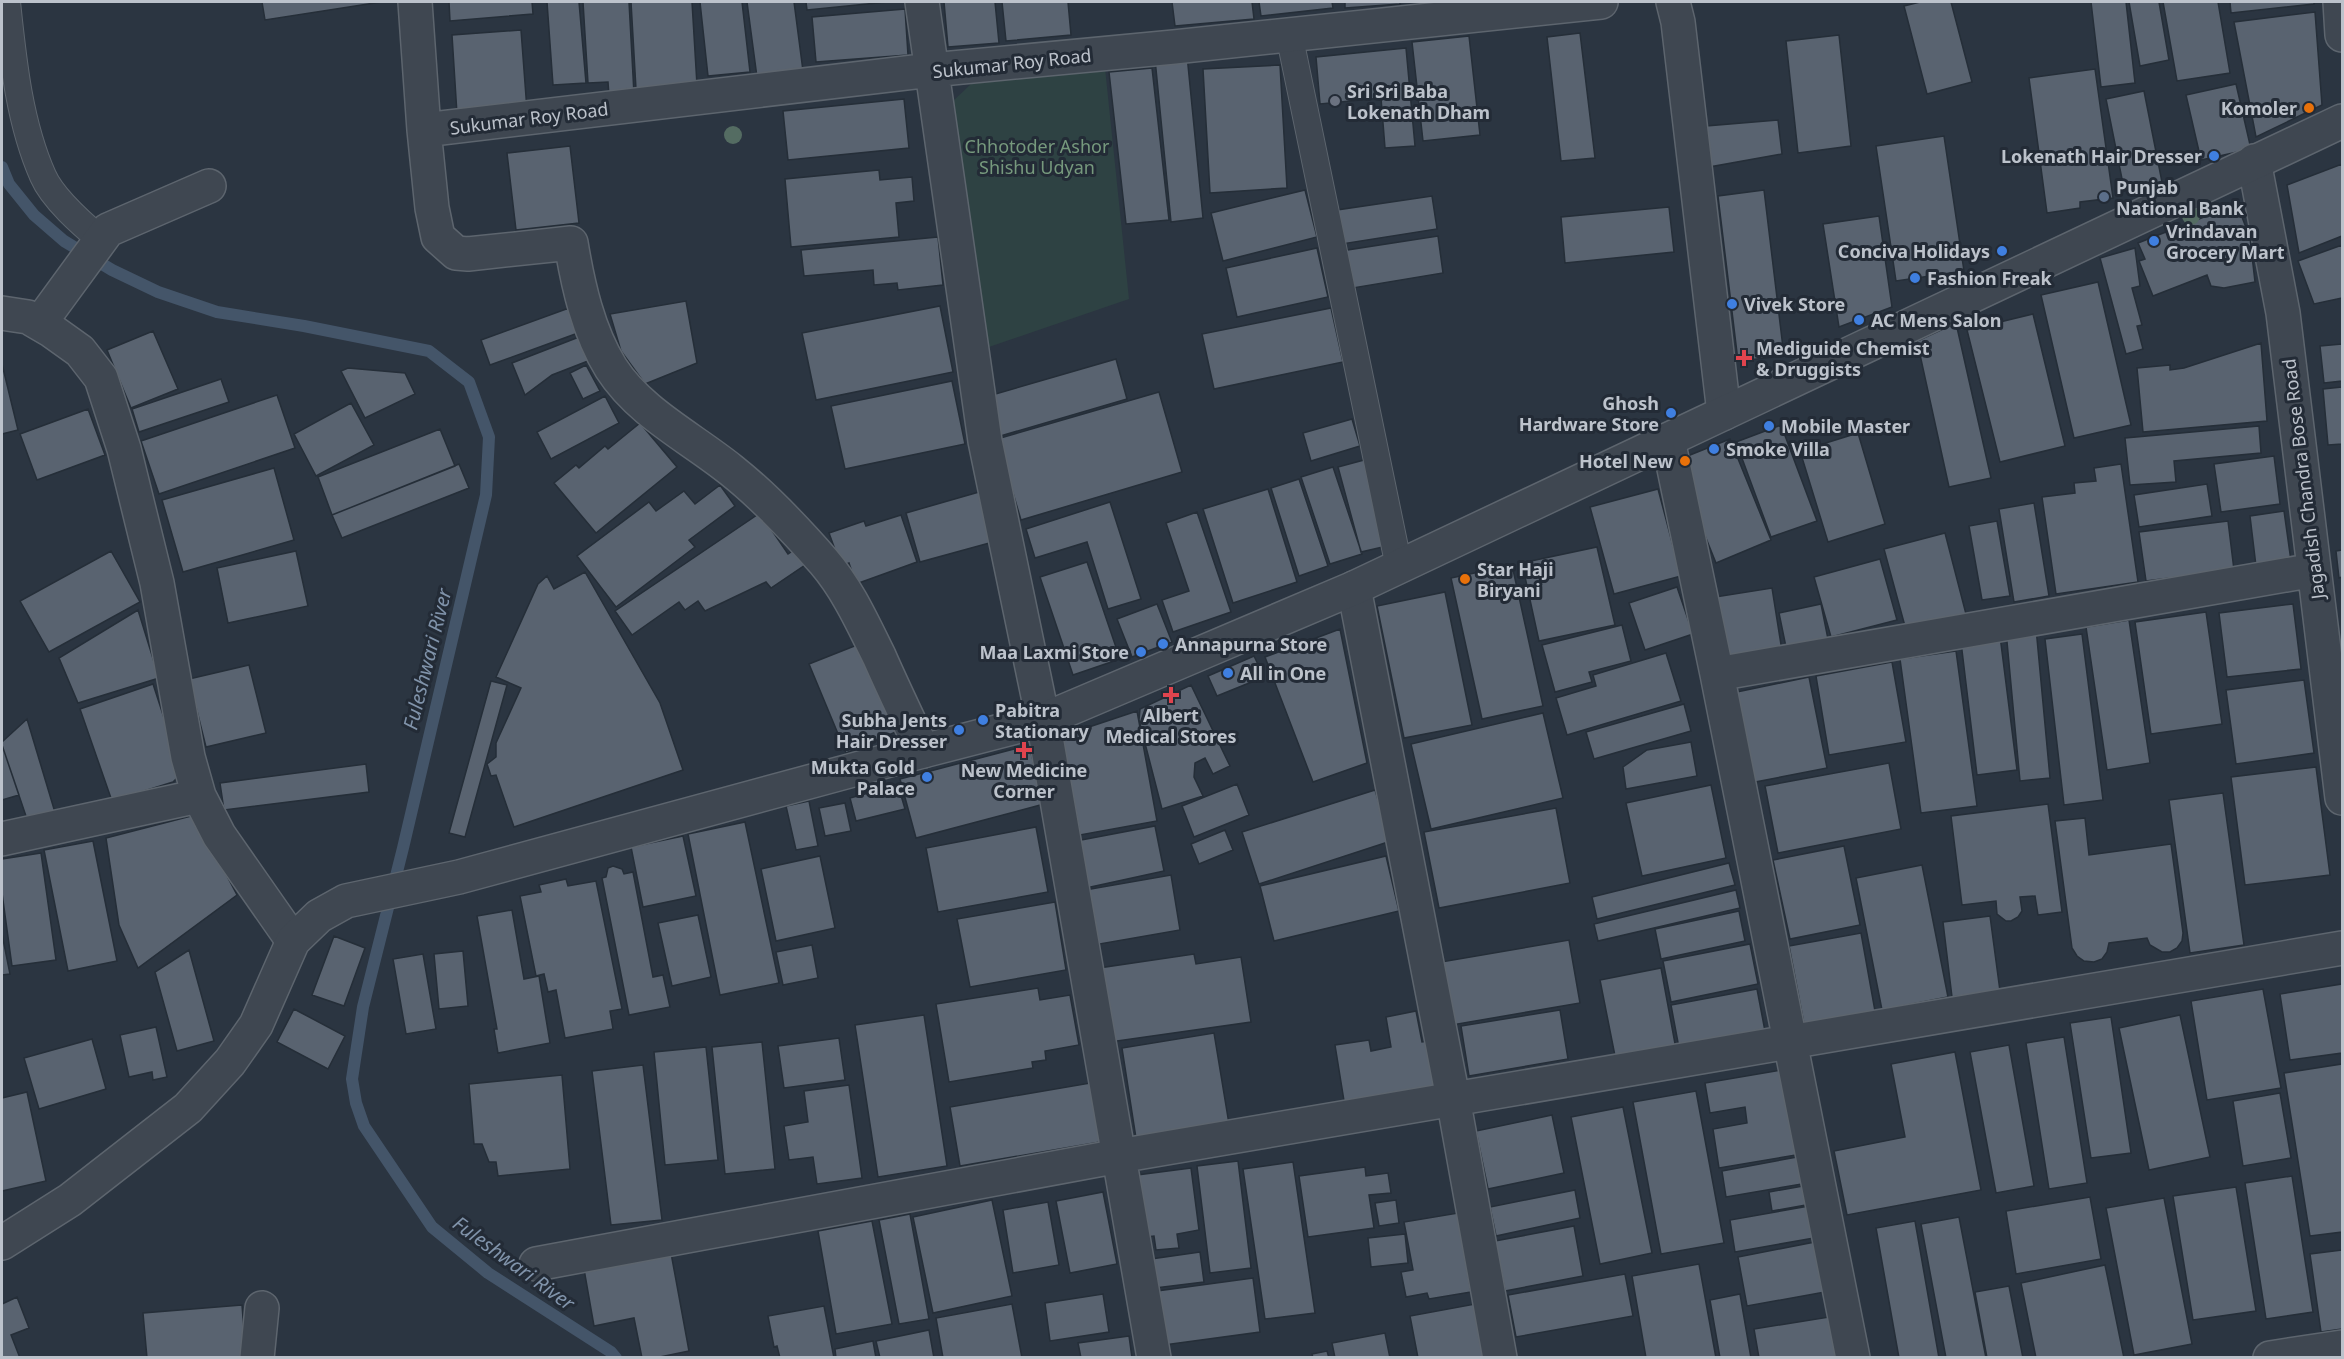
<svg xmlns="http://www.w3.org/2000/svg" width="2344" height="1359" font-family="'Noto Sans',sans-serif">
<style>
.green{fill:#2e4243}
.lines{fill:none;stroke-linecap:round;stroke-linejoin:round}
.stream{stroke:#445569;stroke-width:12}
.building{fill:#596370;stroke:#252e38;stroke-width:1.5}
.service-casing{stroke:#5d656e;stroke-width:28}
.minor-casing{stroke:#5d656e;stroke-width:36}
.tertiary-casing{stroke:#5d656e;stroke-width:36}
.service{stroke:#3f4751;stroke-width:26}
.minor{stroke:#3f4751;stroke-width:33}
.tertiary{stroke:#3f4751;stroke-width:33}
.tree{fill:#546c62}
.worship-dot{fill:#6b7280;stroke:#232b36;stroke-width:2}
.food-dot{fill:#e8710a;stroke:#232b36;stroke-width:2}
.shop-dot{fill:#3f7fe0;stroke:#232b36;stroke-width:2}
.service-dot{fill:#5c6f8a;stroke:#232b36;stroke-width:2}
.health-dot{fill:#e0444e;stroke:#232b36;stroke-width:2}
.labels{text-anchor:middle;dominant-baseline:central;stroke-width:6;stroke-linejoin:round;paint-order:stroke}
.street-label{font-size:18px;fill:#bcc2cb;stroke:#232b36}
.poi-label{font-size:18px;font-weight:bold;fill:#bcc2cb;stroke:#232b36;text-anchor:start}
.park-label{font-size:18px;fill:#76997d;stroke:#232b36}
.water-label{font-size:20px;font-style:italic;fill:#8093aa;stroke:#232b36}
</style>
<rect width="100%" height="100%" fill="#2b3541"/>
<path class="green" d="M1105,68L1129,299L986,348L952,102L971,84Z"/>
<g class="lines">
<path class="stream" d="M2,167L9,184L34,215L64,241L112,270L158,292L217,312L304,326L429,351L469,382L489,437L486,495L403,848L363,1007L352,1079L356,1103L364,1126L432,1227L488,1273L611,1352L616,1358"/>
</g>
<path class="building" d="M262,2H381L265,20Z
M449,2H532L533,14L450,21Z
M547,2H579L586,83L553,85Z
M583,2H629L634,94L609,96L608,82L588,83Z
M631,2H692L697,85L636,89Z
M700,2H742L750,72L708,76Z
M747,2H794L803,71L757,77Z
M806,2H887L807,10Z
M944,2H995L999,43L948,47Z
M1002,2H1068L1071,35L1006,41Z
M1172,2H1252L1254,19L1175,26Z
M1259,2H1332L1333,8L1261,16Z
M1345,2H1400V4L1345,8Z
M1920,2H1951L1972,82L1927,94L1904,6Z
M2091,2H2126L2135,83L2101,87Z
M2129,2H2159L2169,60L2140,66Z
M2163,2H2218L2230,73L2177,81Z
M2230,2H2314V4L2231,13Z
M905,9L908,55L816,62L812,17Z
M2315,12L2322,105L2256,137L2234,22Z
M521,30L527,110L457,114L452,35Z
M1580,33L1595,158L1561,161L1547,37Z
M1839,35L1851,146L1798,153L1786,41Z
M1469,36L1480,135L1423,141L1412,42Z
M1406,48L1415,146L1385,148L1381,98L1320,104L1316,57Z
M1187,55L1203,218L1171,222L1155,59Z
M1280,65L1287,188L1210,193L1203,69Z
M1152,68L1169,220L1126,224L1109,72Z
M2095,69L2113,198L2080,202V208L2047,213L2029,78Z
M2236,84L2251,149L2201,160L2186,95Z
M2144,91L2162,182L2124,189L2106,99Z
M904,99L909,148L788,160L783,111Z
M1778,120L1782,154L1709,167L1706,126Z
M1944,136L1964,271L1896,281L1876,146Z
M570,146L579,223L516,230L507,153Z
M2342,164V236L2299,253L2287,185Z
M879,170L880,180L912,177L914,201L896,203L899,237L791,247L785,179Z
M1305,190L1317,237L1223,261L1211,213Z
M1764,190L1784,356L1738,361L1718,196Z
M1432,196L1437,229L1342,244L1337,210Z
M2237,204L2250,238L2255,282L2224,288L2211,286L2207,275L2153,296L2139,261L2145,259L2138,243Z
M1669,207L1674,252L1565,263L1561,217Z
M1879,216L1892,307L1839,327L1823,224Z
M1438,236L1443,273L1347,289L1341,251Z
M938,237L943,285L898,290L897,283L874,285L873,270L804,276L801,250Z
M2342,245V298L2314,304L2298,261Z
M1317,248L1328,297L1237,317L1226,268Z
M2135,248L2140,286L2132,288L2142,325L2137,326L2143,349L2126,354L2100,258Z
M2098,282L2131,425L2074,438L2041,295Z
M686,301L697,363L645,384L621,351L610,314Z
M940,306L953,372L816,400L802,333Z
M569,308L578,333L490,365L481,340Z
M1331,308L1343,362L1214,389L1202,334Z
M2033,314L2065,446L2000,462L1967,330Z
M1956,323L1991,478L1949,487L1917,341Z
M153,331L178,389L131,408L107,350Z
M579,337L588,361L552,375L525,395L512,363Z
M2261,343L2267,421L2143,432L2137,368L2170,365V370L2184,368Z
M2342,344V381L2324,383L2320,346Z
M1116,359L1127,399L997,437L992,395Z
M2,364L18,430L2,434Z
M586,365L600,391L583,399L570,373Z
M348,368L405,373L415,394L365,418L341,371Z
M221,379L229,402L139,432L132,409Z
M952,381L965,444L845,469L831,406Z
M2342,387V444L2328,445L2323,389Z
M1159,392L1182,472L1021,520L997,439Z
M277,395L295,448L159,494L141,441Z
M605,396L619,423L551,459L537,432Z
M351,403L374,445L316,476L294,434Z
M88,409L105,455L37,480L20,434Z
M1352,419L1360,446L1311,461L1303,433Z
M640,423L677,467L596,533L554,483L576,465L579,468L605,446L608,449Z
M1781,425L1817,521L1771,537L1736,442Z
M2259,426L2261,453L2174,461L2176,482L2130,485L2125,438Z
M440,429L455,466L332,515L318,477Z
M1858,433L1885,524L1828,542L1800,451Z
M1730,439L1771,540L1716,563L1675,461Z
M2274,456L2280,504L2221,512L2214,464Z
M1364,460L1387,546L1361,552L1338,467Z
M459,464L469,488L342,538L332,515Z
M2121,464L2138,582L2056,594L2042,497L2075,493L2074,483L2096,481L2094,468Z
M1333,467L1362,554L1330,564L1301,477Z
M274,468L294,540L183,572L162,500Z
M1299,479L1328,566L1299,576L1271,488Z
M2207,484L2212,516L2139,527L2134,495Z
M720,485L735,506L689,540L695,547L616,607L577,556L649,502L656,511L684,491L695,504Z
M1268,489L1297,582L1233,603L1203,509Z
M1658,489L1681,576L1614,594L1590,507Z
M979,492L993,542L920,562L906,513Z
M1110,502L1141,599L1108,609L1087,542L1035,558L1026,529Z
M2034,503L2049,596L2014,602L1999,509Z
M2284,511L2291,561L2256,566L2250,516Z
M1197,512L1231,612L1173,632L1162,600L1189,591L1166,523Z
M760,513L788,554L797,548L808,563L771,588L766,582L705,611L698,601L685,610L679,602L632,635L615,611Z
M901,515L917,562L856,584L849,563L841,566L829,533L864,521L866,526Z
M1997,521L2010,596L1982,600L1969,526Z
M2228,521L2234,570L2146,581L2139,532Z
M1945,533L1966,614L1906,630L1884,549Z
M1597,547L1615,625L1539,641L1522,563Z
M2342,550V577L2339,578L2336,551Z
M111,551L140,602L49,652L20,601Z
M296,551L308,606L228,623L217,568Z
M1880,559L1897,620L1831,637L1814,577Z
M1087,562L1120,659L1073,675L1040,577Z
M1512,565L1543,706L1482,719L1451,578Z
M585,572L660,703L683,770L514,827L496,775L491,776L487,764L496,757V743L521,688L496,677L538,584L547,576L554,589Z
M1677,587L1693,634L1645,650L1629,603Z
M1772,588L1782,651L1726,660L1715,597Z
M1445,592L1472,725L1404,738L1377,606Z
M1157,604L1172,642L1132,657L1117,619Z
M1821,604L1829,644L1787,652L1779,613Z
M2293,604L2301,669L2227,677L2219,613Z
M138,610L159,678L78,703L59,658Z
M2206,612L2222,724L2151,734L2135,622Z
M2129,620L2150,763L2107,770L2086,627Z
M1622,625L1631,661L1589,672L1592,682L1555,692L1542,645Z
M2036,628L2050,778L2020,781L2006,631Z
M1340,629L1367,763L1313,782L1265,657Z
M2082,634L2103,800L2064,805L2045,639Z
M2000,636L2017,770L1977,775L1961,642Z
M862,643L898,731L846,753L809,664Z
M1956,651L1977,806L1921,813L1900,659Z
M1666,653L1681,701L1567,735L1556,698L1596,686L1593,675Z
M1254,656L1264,677L1217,696L1208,676Z
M1892,662L1906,742L1829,755L1816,676Z
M249,665L266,733L206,747L189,679Z
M1809,677L1827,768L1750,783L1732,693Z
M2304,680L2314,753L2236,764L2226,690Z
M491,681L507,685L465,837L449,833Z
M153,684L181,770L180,775L173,782L112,801L80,709Z
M1191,685L1230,766L1213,774L1205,758L1195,763L1194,777L1203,796L1162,809L1139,720L1140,709Z
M1684,704L1691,731L1594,759L1586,732Z
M1137,711L1157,821L1080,835L1062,736Z
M1543,713L1563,798L1431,829L1411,744Z
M27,719L57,819L30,828L2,745V742Z
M1691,742L1697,776L1626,789L1623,767L1647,750Z
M2,745L19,795L2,800Z
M1029,745L1044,804L916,838L900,779Z
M1889,763L1901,829L1778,853L1765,786Z
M366,764L369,792L224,810L220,783Z
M2316,767L2330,875L2245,885L2231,777Z
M1237,784L1249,815L1194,837L1182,806Z
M898,785L905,809L856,821L850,798Z
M1711,785L1726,858L1642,876L1626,803Z
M1375,790L1391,841L1259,884L1242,832Z
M2223,793L2244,945L2190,953L2169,800Z
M809,801L818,846L796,850L786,806Z
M845,803L851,831L825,836L819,808Z
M2048,804L2062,912L2038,915L2035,896L2020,897L2022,911L2018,917L2011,921H2006L1997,914L1996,901L1962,905L1951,816Z
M1556,808L1570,883L1439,908L1424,832Z
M195,815L237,895L138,968L119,925L106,838Z
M2085,818L2089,855L2171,844L2183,933L2182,941L2177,948L2170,952H2162L2150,945L2147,938L2109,943L2107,952L2102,959L2094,962L2084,961L2077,956L2072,948L2055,821Z
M745,822L779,983L720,995L688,834Z
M1155,826L1164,871L1086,888L1076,841Z
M1036,827L1048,892L938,912L926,848Z
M1225,830L1233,850L1199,864L1191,844Z
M683,836L696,896L643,907L631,847Z
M93,841L117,961L68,971L44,850Z
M1844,846L1860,925L1790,939L1773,860Z
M41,853L56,960L12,966L2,893V859Z
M820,856L835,928L776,941L761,869Z
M1386,856L1399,911L1274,941L1260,886Z
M1729,863L1735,885L1597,919L1592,897Z
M1922,865L1948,997L1882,1010L1856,878Z
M613,866L622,869L624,874L633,872L653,977L663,975L670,1007L629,1015L602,878L606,877L608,868Z
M1171,875L1180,930L1094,945L1085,890Z
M566,879L568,886L596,881L622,1009L610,1011L613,1029L565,1038L556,990L548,992L544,974L536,976L520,896L541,892L539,885Z
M1736,890L1740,908L1598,941L1594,924Z
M1055,902L1066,970L970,987L957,919Z
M512,910L524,979L539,976L550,1043L498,1053L494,1029H497L477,916Z
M1739,911L1745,941L1661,959L1655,929Z
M698,915L711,977L672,986L658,923Z
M1990,916L2000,991L1952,997L1943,922Z
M1861,933L1875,1011L1804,1024L1789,946Z
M2,934L10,974L2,975Z
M334,936L365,948L344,1006L312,995Z
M1569,940L1580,1003L1452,1025L1441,962Z
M1750,944L1758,984L1671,1002L1663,961Z
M812,945L818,978L783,985L776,952Z
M189,950L214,1041L177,1051L155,972Z
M463,951L468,1006L439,1009L434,954Z
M423,954L436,1029L406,1034L393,959Z
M1194,954L1196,964L1241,957L1251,1022L1110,1042L1099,968Z
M1661,968L1676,1049L1616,1061L1600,980Z
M2342,984V1053L2290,1060L2280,994Z
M1038,988L1040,1000L1070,995L1079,1045L1045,1051L1046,1060L1032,1062L1033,1068L949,1082L936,1004Z
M1757,989L1765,1031L1679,1048L1671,1005Z
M2263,989L2281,1088L2207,1100L2191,1001Z
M294,1009L345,1036L328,1069L277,1042Z
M1560,1010L1568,1059L1469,1076L1461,1026Z
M1416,1011L1422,1042L1428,1041L1436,1092L1345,1107L1335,1045L1369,1040L1371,1051L1391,1047L1386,1017Z
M924,1015L947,1166L878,1177L855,1025Z
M2180,1015L2210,1157L2149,1170L2119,1028Z
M2111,1017L2131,1153L2091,1158L2070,1023Z
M156,1027L167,1077L153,1080L152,1072L129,1077L120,1035Z
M1214,1033L1229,1124L1136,1138L1122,1048Z
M2064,1037L2087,1183L2049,1189L2026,1043Z
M839,1038L845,1080L784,1088L778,1046Z
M92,1039L106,1089L39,1109L24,1058Z
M762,1042L775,1169L725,1174L712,1047Z
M2009,1045L2034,1186L1996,1193L1970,1052Z
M706,1047L718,1160L665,1165L654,1052Z
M1955,1052L1981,1190L1847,1215L1834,1151L1905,1137L1891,1064Z
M2342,1064V1232L2310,1236L2284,1073Z
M643,1065L662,1220L611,1225L592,1071Z
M1781,1070L1796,1155L1719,1168L1713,1129L1747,1123L1745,1107L1710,1113L1705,1083Z
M562,1075L570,1169L498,1176L496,1162H489L482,1144H474L469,1084Z
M1096,1082L1106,1141L960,1166L950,1107Z
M849,1085L862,1178L817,1184L813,1157L789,1160L784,1126L808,1122L804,1091Z
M1696,1091L1724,1243L1661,1254L1633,1102Z
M27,1092L46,1181L2,1191V1098Z
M2280,1093L2291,1158L2243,1166L2233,1101Z
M1623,1107L1652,1253L1600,1264L1571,1117Z
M1552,1115L1564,1173L1488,1189L1476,1131Z
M1797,1157L1802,1184L1726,1197L1722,1171Z
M1238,1161L1251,1268L1210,1273L1197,1166Z
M1293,1162L1315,1313L1265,1319L1243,1169Z
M1365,1167L1366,1176L1388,1173L1391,1193L1369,1195L1374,1228L1308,1237L1299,1176Z
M1191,1168L1199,1230L1177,1234L1179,1248L1156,1250L1154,1236L1146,1237L1137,1175Z
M2292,1176L2313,1312L2266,1319L2245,1183Z
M1803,1186L1806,1205L1772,1211L1769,1192Z
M2236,1187L2256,1311L2193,1320L2173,1196Z
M1575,1190L1580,1218L1496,1236L1490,1207Z
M1103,1192L1117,1264L1070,1273L1056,1201Z
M2090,1197L2101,1259L2016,1274L2006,1211Z
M2164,1198L2192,1344L2134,1355L2106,1208Z
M992,1200L1012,1296L933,1313L913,1217Z
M1396,1200L1399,1223L1379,1226L1375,1203Z
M1048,1202L1059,1265L1013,1273L1003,1210Z
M1809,1206L1814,1238L1735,1252L1730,1220Z
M1458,1213L1471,1292L1429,1299L1427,1293L1406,1297L1401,1272L1413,1270L1404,1222Z
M910,1214L929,1319L899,1324L879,1220Z
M1959,1217L1986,1358H1946L1921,1224Z
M872,1221L892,1324L836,1334L818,1231Z
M1915,1221L1939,1358H1899L1876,1228Z
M1574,1226L1583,1276L1505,1291L1495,1241Z
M1405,1234L1408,1263L1371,1267L1368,1238Z
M1815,1242L1825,1292L1747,1306L1738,1257Z
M2342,1250V1329L2321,1332L2310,1254Z
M1200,1252L1204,1282L1155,1288L1151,1259Z
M671,1253L689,1351L655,1358H642L634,1318L594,1326L584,1269Z
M1699,1264L1716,1358H1646L1632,1276Z
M2105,1265L2124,1358H2036L2021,1283Z
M1625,1274L1633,1316L1516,1337L1508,1295Z
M1253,1278L1260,1332L1164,1345L1157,1291Z
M2009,1286L2023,1358H1987L1975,1292Z
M1103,1294L1109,1332L1050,1341L1045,1303Z
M1740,1294L1751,1358H1720L1710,1300Z
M17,1297L29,1328L11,1335L20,1358H2V1304Z
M1012,1304L1022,1358H943L936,1318Z
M1475,1304L1486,1358H1418L1410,1316Z
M242,1305L246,1358H147L143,1313Z
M824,1306L834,1358H780L777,1346L774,1347L768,1316Z
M1829,1317L1836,1358H1759L1754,1329Z
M929,1330L934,1358H880L876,1341Z
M1385,1333L1390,1358H1335L1332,1343Z
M1129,1336L1132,1358H1081L1078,1343Z
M873,1341L876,1358H836L835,1349Z
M1327,1351L1329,1358H1313L1312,1354Z"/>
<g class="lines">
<defs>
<path id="service" d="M7,2C13,59 19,122 43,176C53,199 82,224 101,240
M1289,34L1399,567"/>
<path id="minor" d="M415,2L424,130L432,208L438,237L456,253L468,254L571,243C578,285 588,331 611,368C640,413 690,437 731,470C765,497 796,530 824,562C848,590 863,624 879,656C893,688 908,719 923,751
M922,2L985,441L1043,720L1154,1358
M1673,2L1678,22L1724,413
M2340,2L2342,35
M424,130L931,70L1174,47L1601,2
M2254,161L2283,313L2342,798
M2,313L28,317L52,331L80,351L101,378L124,449L157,583L188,757L199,796L219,835L293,941
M40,323L108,230L209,186
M1668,440L1717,674L1853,1358
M1354,588L1453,1098L1500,1358
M1717,674L2314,570
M2,839L199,796
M536,1264L1119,1156L2342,948
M257,1358L262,1308
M2270,1358L2342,1347"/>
<path id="tertiary" d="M2,1243L70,1200L188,1108L230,1062L256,1025L293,941L319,916L346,901L459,877L923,751L1043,720L1354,588L2342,121"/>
</defs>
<use href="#service" class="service-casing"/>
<use href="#minor" class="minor-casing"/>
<use href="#tertiary" class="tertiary-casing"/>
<use href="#service" class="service"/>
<use href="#minor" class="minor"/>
<use href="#tertiary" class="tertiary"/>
</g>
<g class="tree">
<circle cx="733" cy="135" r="9"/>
<circle cx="2191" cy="216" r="9"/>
</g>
<circle class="worship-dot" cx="1335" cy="101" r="6"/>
<g class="food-dot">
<circle cx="2309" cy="108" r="6"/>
<circle cx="1685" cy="461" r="6"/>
<circle cx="1465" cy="579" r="6"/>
</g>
<g class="shop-dot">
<circle cx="2214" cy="156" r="6"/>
<circle cx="2154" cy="241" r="6"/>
<circle cx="2002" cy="251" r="6"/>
<circle cx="1915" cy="278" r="6"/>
<circle cx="1732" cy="304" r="6"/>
<circle cx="1859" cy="320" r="6"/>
<circle cx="1671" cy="413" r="6"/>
<circle cx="1769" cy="426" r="6"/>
<circle cx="1714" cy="449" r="6"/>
<circle cx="1163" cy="644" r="6"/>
<circle cx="1141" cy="652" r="6"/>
<circle cx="1228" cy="673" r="6"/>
<circle cx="983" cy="720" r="6"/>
<circle cx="959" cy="730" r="6"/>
<circle cx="927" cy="777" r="6"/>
</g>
<circle class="service-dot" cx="2104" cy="197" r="6"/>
<g class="health-dot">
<path d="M1741 349h6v6h6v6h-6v6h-6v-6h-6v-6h6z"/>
<path d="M1168 686h6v6h6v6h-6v6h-6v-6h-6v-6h6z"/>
<path d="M1021 741h6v6h6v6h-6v6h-6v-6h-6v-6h6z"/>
</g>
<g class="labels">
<g class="street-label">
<text transform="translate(1012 63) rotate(-6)">Sukumar Roy Road</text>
<text transform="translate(529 118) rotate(-7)">Sukumar Roy Road</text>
<text transform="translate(2303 479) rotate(-97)">Jagadish Chandra Bose Road</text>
</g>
<g class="poi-label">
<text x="1347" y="91">Sri Sri Baba<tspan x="1347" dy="21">Lokenath Dham</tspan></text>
<text x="2297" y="108" text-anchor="end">Komoler</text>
<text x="2202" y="156" text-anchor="end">Lokenath Hair Dresser</text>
<text x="2116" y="187">Punjab<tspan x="2116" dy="21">National Bank</tspan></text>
<text x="2166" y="231">Vrindavan<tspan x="2166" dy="21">Grocery Mart</tspan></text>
<text x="1990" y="251" text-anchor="end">Conciva Holidays</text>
<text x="1927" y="278">Fashion Freak</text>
<text x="1744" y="304">Vivek Store</text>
<text x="1871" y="320">AC Mens Salon</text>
<text x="1756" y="348">Mediguide Chemist<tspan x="1756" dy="21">&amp; Druggists</tspan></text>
<text x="1659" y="403" text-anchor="end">Ghosh<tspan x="1659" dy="21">Hardware Store</tspan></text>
<text x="1781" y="426">Mobile Master</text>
<text x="1726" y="449">Smoke Villa</text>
<text x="1673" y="461" text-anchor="end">Hotel New</text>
<text x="1477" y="569">Star Haji<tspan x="1477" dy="21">Biryani</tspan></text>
<text x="1175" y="644">Annapurna Store</text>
<text x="1129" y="652" text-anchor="end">Maa Laxmi Store</text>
<text x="1240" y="673">All in One</text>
<text x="995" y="710">Pabitra<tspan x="995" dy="21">Stationary</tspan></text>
<text x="1171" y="715" text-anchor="middle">Albert<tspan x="1171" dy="21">Medical Stores</tspan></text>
<text x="947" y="720" text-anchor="end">Subha Jents<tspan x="947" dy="21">Hair Dresser</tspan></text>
<text x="915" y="767" text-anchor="end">Mukta Gold<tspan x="915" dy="21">Palace</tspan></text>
<text x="1024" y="770" text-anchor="middle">New Medicine<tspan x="1024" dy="21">Corner</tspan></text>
</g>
<g class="park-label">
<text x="1037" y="146">Chhotoder Ashor<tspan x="1037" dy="21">Shishu Udyan</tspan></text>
</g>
<g class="water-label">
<text transform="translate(427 659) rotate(-76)">Fuleshwari River</text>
<text transform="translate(514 1263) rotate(36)">Fuleshwari River</text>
</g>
</g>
<rect width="2344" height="1359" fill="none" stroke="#bcc2cb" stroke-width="6"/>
</svg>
